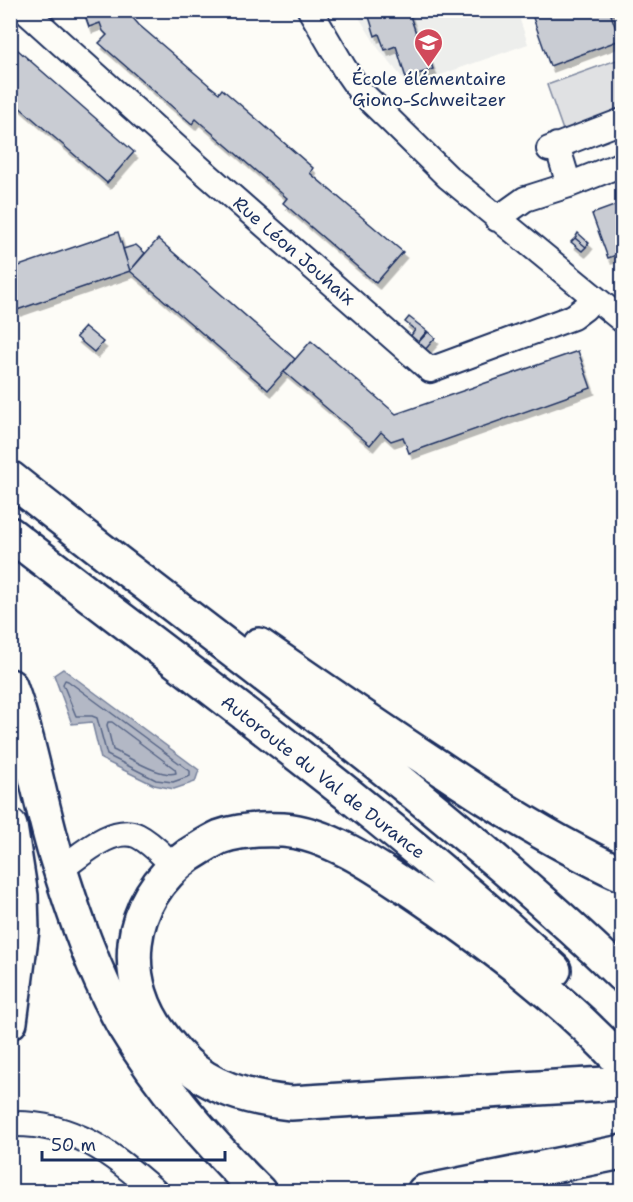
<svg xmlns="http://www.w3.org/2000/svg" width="633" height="1202" font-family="'Shantell Sans',sans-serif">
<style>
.built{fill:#edeeec}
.green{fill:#e0e1e3;stroke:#7e88a0;stroke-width:1.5}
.water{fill:#b3b8c5;stroke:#76819c;stroke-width:1.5}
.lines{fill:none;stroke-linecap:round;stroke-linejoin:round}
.shore{stroke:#586687;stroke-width:1.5}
.building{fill:#c9ccd3;stroke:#1b2f5e;stroke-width:1.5;filter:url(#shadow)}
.minor-casing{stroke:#1b2f5e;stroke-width:28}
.highway-casing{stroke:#1b2f5e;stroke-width:38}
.minor{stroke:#fdfcf7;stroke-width:24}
.highway{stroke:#fdfcf7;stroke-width:33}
.labels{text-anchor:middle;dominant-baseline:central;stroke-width:4.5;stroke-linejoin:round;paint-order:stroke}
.poi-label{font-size:18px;fill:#1b2f5e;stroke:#fdfcf7}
.street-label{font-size:18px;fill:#1b2f5e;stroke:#fdfcf7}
</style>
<defs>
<filter id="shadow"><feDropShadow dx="3.5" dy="6" stdDeviation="0" flood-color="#0004"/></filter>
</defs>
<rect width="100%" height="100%" fill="#fdfcf7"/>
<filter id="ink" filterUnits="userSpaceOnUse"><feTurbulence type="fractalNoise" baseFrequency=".0167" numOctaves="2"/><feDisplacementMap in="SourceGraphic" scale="12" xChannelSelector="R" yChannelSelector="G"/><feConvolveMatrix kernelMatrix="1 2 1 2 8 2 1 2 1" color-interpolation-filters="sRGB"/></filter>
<g filter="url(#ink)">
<path class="built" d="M355,11H517L528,44L409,86L378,48Z"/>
<path class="green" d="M622,58V111L564,133L547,85Z"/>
<path class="water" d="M63,669L199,770L195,782L174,789L154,785L101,759L92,722L72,724L54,675Z"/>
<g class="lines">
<path class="shore" d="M65,680L68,681L190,771V776L173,782L156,780L107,755L97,718L92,716H76L63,684Z
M108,722H112L175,769L176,773C160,778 129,757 113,750L107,725Z"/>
</g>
<path class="building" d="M83,10H126L139,25L210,86L219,93L222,89L313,168L310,173L403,252L376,283L283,203L287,198L196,119L192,124L99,43L107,35L103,31L100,23L89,27Z
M367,10H408L418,39L422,38L433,69L406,78L396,46L385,50L379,34L375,36Z
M536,10H622L611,15L620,40L550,66L531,12Z
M10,43L134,152L107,183L10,99Z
M622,203V253L608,258L592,214Z
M118,232L130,271L17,310L10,290V269Z
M578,233L589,243L586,247L575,238Z
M575,238L586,247L582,251L571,242Z
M158,239L295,359L268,390L130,271Z
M136,245L145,253L130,271L123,249Z
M409,317L427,331L417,343L410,337L415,330L405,322Z
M85,327L103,342L94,352L76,337Z
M428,332L435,338L424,351L416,345Z
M311,341L396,414L578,351L591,388L409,453L403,437L391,441L381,432L370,445L284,372Z"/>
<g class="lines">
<defs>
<path id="minor" d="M24,10L195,164L430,370L573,317L585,308L593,297
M310,10L344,68L360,91L391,121L448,177L622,320
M557,145L569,185
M549,149L622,121
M497,219L525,199L569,185L622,164
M61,869C80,856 113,824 138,836C152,843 163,856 174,866
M10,1124C74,1122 111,1153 156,1192"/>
<path id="highway" d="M10,478C215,642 433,793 622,975
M10,534C194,677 384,812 554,970
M259,645C318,686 377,727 437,766C496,806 557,844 622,874
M10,686C30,740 39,798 55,853C73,912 94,973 124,1026C161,1088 208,1141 259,1192
M10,826L21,896L22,930L10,1022
M622,1063C563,999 495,948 424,899C385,873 331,833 283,830C262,829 240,830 220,837C209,842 199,849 189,855C125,900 117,982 166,1041C177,1055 190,1069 205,1078C231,1094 262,1100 291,1103L622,1083
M424,1192L622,1152"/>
</defs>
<use href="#minor" class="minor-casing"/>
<use href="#highway" class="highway-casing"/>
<use href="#minor" class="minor"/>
<use href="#highway" class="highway"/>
</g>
</g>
<defs>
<symbol id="school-pin" viewBox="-11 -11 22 30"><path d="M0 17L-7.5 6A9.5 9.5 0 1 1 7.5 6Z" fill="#d1495b" stroke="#fdfcf7"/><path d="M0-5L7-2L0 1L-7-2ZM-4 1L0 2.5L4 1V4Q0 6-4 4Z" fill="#fff"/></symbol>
</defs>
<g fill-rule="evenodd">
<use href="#school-pin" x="412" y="26" width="33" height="45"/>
</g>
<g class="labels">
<g class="poi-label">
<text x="429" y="79">École élémentaire<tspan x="429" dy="21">Giono-Schweitzer</tspan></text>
</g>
<g class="street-label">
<text transform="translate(294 251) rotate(41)">Rue Léon Jouhaix</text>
<text transform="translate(323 777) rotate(38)">Autoroute du Val de Durance</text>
</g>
</g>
<rect width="633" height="1202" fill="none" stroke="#fdfcf7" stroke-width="36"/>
<rect x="18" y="18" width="597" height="1166" fill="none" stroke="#1b2f5e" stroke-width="2" filter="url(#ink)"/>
<path d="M42 1151v9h183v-9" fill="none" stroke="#1b2f5e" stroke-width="3"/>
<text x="51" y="1151" font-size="18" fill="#1b2f5e" stroke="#fdfcf7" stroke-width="4.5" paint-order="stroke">50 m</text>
</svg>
